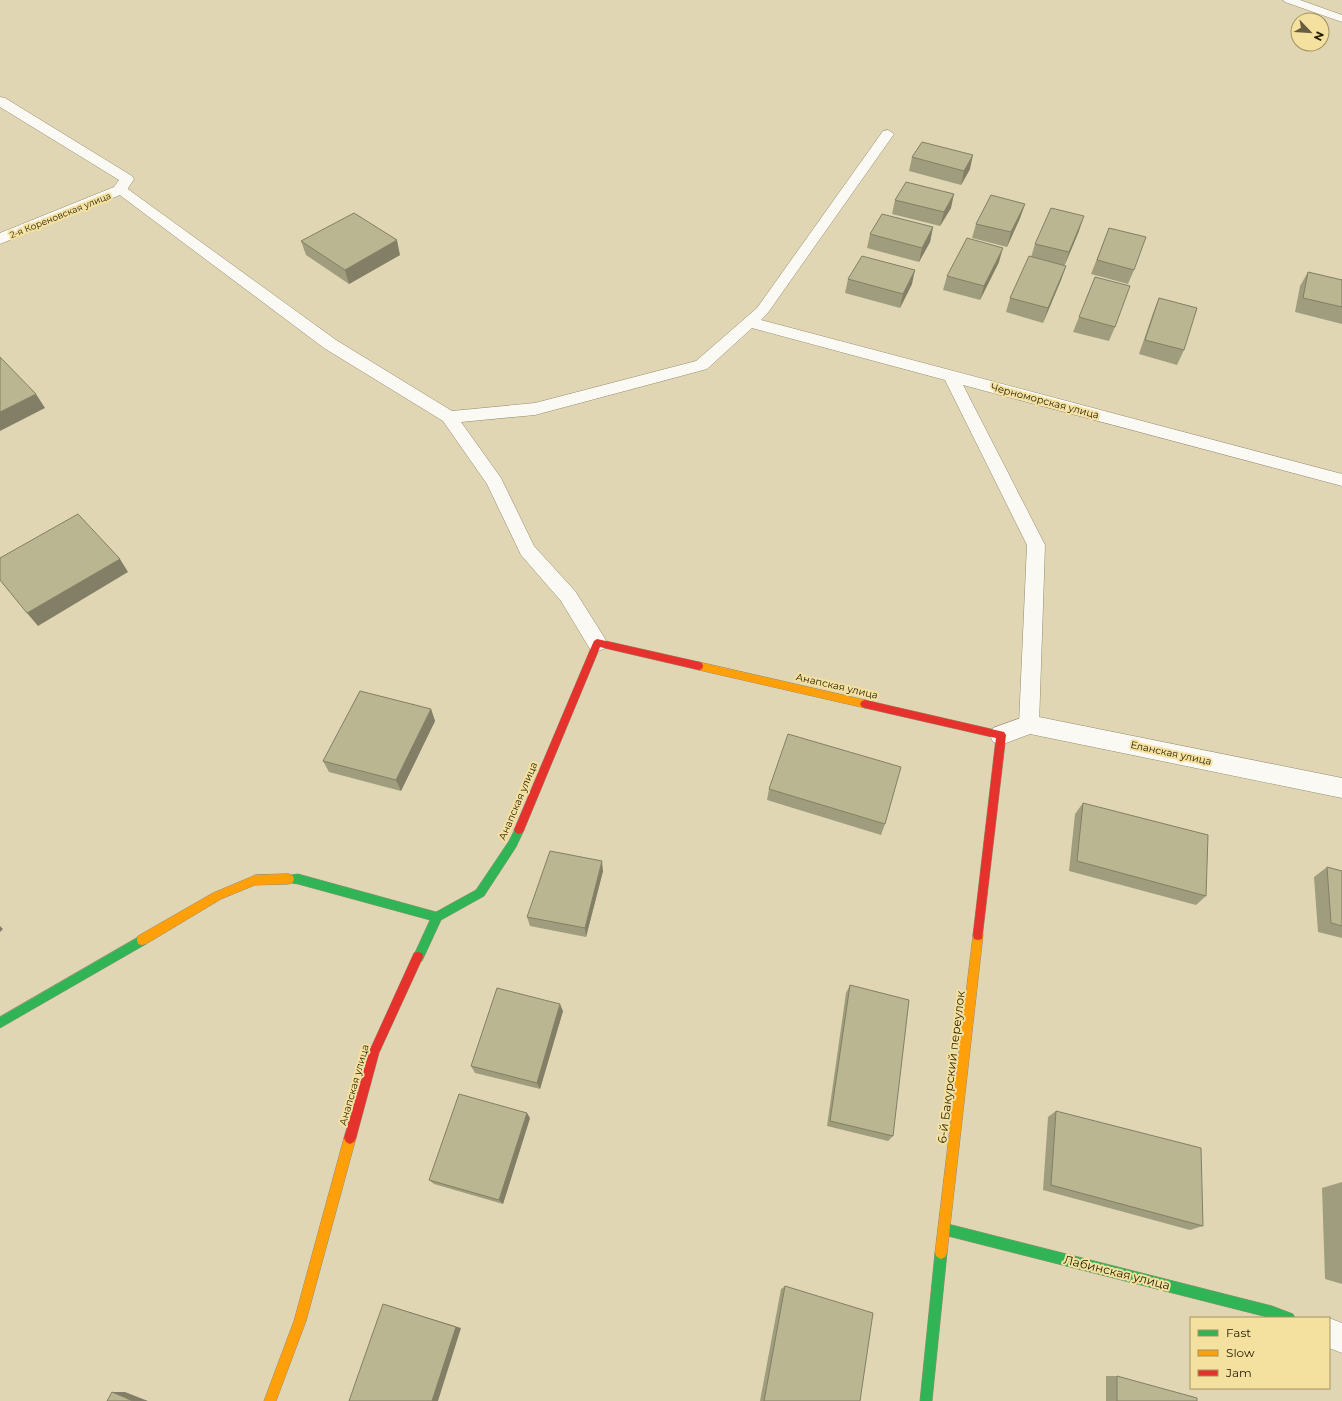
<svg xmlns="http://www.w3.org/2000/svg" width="1342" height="1401" font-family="Montserrat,sans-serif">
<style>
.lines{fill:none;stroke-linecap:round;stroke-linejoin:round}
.lane-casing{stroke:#958c6f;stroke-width:1}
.street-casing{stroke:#958c6f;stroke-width:1}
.fast-casing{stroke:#958c6f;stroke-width:1}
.slow-casing{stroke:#958c6f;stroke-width:1}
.jam-casing{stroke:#958c6f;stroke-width:1}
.lane{fill:#faf9f4;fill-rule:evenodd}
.street{fill:#faf9f4;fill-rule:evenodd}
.fast{fill:#30b455;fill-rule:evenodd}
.slow{fill:#ff9f0a;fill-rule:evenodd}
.jam{fill:#e5322d;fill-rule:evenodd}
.wall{fill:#9f9d7d}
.shaded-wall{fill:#827f66}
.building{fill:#b9b691;stroke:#827f66}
.labels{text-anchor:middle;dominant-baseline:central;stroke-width:4;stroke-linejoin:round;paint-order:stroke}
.far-street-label{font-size:9px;fill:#251d03;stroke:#f5e19f}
.street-label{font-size:10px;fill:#251d03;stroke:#f5e19f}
.near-street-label{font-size:12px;fill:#251d03;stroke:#f5e19f}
</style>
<rect width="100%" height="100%" fill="#e1d6b3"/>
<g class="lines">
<defs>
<path id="lane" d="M1283,0H1300L1342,15V22L1285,2Z
M888,130L894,134L767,314L761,320L1342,474V486L963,385L1045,545L1039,724L1036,730L1029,733L1022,730L1019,724L1027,545L945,380L752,328L707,369L535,415L461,422L501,478L534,546L575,591L604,637L607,643L604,649L597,651L590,649L561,601L521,555L487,484L443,421L324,348L113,190L115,187H125L336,340L452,411L535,403L696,361L757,308L883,131Z"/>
<path id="street" d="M0,97L5,98L132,176L134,179L125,193L0,244V233L114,187L119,180L0,107Z
M1029,715L1342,778V798L1030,734L1001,745L993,742L990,735L993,728Z
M1328,1318H1329L1342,1323V1353L1329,1348Z"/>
<path id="fast" d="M519,826L522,827L524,830L516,847L484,896L441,920L422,961L418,962L414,961L413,957L430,920L298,884L285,882L284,879L285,876L298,874L436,912L476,890L509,841L516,827Z
M142,935L146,936L147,940L146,944L0,1028V1017Z
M944,1223L1272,1306L1293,1314L1295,1318H1271L944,1235L940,1233L938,1229L940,1225Z
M941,1247L945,1249L947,1253L932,1401H920L935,1253L937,1249Z"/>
<path id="slow" d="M699,662L865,700L868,701L870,704L868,707L865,708L699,670L696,669L695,666L696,663Z
M289,874L293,876L294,879L293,882L289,884L255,885L221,899L146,944L142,945L138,944L137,940L138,936L213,893L251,877L255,875Z
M978,930L982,931L983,935L947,1253L945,1257L941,1259L937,1257L935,1253L973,935L974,931Z
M350,1132L354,1134L356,1138L306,1321L276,1401H264L294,1321L344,1138L346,1134Z"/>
<path id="jam" d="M597,639L699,662L702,663L703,666L702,669L699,670L600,647L524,830L522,833L519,834L516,833L514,830L593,643L594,641Z
M865,700L1004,732L1006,735L982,939L978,940L974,939L973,935L996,738L865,708L862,707L860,704L862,701Z
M418,952L422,953L423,957L379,1053L356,1138L354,1142L350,1144L346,1142L344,1138L369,1052L414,953Z"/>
</defs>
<use href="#lane" class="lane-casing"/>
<use href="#street" class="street-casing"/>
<use href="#fast" class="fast-casing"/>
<use href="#slow" class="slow-casing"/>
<use href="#jam" class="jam-casing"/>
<use href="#lane" class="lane"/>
<use href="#street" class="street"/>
<use href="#fast" class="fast"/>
<use href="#slow" class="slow"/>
<use href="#jam" class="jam"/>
</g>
<path class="wall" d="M912,157L970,169L961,185L909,171Z
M895,200L951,208L940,226L892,214Z
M1025,204L1020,218L1007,247L972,238L976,224Z
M933,227L930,242L919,262L867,248L870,234Z
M1109,228L1134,270L1128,284L1091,274Z
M1079,231L1064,266H1066L1061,280L1043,323L1006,312L1010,298L1031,257L1035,244Z
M301,241L400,255L349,284L306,255Z
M999,262L980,300L943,290L947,276Z
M1308,272L1342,280V324L1295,312L1300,286Z
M1095,277L1115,327L1109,341L1073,332Z
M848,279L912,284L900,308L845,293Z
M1159,298L1184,350L1177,365L1139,354L1153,313Z
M431,709L435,721L401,791L329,772L323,761Z
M769,789L885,824L881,835L767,800Z
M1083,803L1206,896L1196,905L1069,871L1075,814Z
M1327,867L1342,871V938L1318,932L1314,877Z
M603,871L586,937L530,926L527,917Z
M850,985L893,1136L888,1141L827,1126L846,993Z
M563,1011L540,1089L475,1073L471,1066Z
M1056,1111L1203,1226L1190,1230L1043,1190L1048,1117Z
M530,1118L503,1204L434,1184L429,1180Z
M1342,1182V1284L1325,1279L1322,1188Z
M785,1286L860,1401H760L781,1289Z
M1106,1376H1117L1197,1401H1106Z"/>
<path class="shaded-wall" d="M973,155L970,169L961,185L964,171Z
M954,194L951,208L940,226L944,212Z
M1025,204L1020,218L1007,247L1011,232Z
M1084,216L1079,231L1064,267L1069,252Z
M933,227L930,242L919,262L922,248Z
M397,240L400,255L349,284L345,270Z
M1003,248L999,262L980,300L984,286Z
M1066,266L1061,280L1043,323L1048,308Z
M915,270L912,284L900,308L903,294Z
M36,394L45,408L0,431V412Z
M120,559L128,572L38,626L27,613Z
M431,709L435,721L401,791L396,780Z
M602,861L603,871L586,937L585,928Z
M0,926L3,929L0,932Z
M560,1004L563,1011L540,1089L537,1083Z
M527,1113L530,1118L503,1204L499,1200Z
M383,1304L461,1328L438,1401H432Z
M112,1392H125L148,1401H133Z"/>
<path class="building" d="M922,142L973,155L964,171L912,157Z
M906,182L954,194L944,212L895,200Z
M991,195L1025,204L1011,232L976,224Z
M1051,208L1084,216L1069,252L1035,244Z
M354,213L397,240L345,270L301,241Z
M882,214L933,227L922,248L870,234Z
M1109,228L1146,237L1134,270L1097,260Z
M967,238L1003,248L984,286L947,276Z
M862,256L915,270L903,294L848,279Z
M1029,256L1066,266L1048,308L1010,298Z
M1308,272L1342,280V307L1303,298Z
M1095,277L1130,286L1115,327L1079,317Z
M1159,298L1197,308L1184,350L1145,340Z
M0,357L36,394L0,412Z
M78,514L120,559L27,613L0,580V558Z
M360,691L431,709L396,780L323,761Z
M788,734L901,767L885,824L769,789Z
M1083,803L1208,835L1206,896L1077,861Z
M550,851L602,861L585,928L527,917Z
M1327,867L1342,871V926L1331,923Z
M850,985L909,1000L893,1136L830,1121Z
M497,988L560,1004L537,1083L471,1066Z
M459,1094L527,1113L499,1200L429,1180Z
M1056,1111L1201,1148L1203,1226L1051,1185Z
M785,1286L873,1313L860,1401H764Z
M383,1304L456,1327L432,1401H349Z
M1117,1376L1197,1398V1401H1117Z
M112,1392L133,1401H107Z"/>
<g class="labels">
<g class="far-street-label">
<text transform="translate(60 215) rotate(-22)">2-я Кореновская улица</text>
</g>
<g class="street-label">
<text transform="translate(1045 401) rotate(15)">Черноморская улица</text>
<text transform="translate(837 686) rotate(13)">Анапская улица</text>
<text transform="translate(1171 753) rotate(12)">Еланская улица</text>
<text transform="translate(518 801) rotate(-67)">Анапская улица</text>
<text transform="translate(354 1085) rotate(-74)">Анапская улица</text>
</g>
<g class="near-street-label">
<text transform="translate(951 1067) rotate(-83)">6-й Бакурский переулок</text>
<text transform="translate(1117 1272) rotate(14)">Лабинская улица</text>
</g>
</g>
<rect x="1190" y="1317" width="140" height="72" fill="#f5e19f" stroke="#a29361"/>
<rect x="1198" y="1330" width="20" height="6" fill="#30b455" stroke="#a29361"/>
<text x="1226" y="1337" font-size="12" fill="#251d03">Fast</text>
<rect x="1198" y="1350" width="20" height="6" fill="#ff9f0a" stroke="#a29361"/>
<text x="1226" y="1357" font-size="12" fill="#251d03">Slow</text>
<rect x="1198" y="1370" width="20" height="6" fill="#e5322d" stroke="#a29361"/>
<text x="1226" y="1377" font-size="12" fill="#251d03">Jam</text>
<g transform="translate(1310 32) rotate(115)"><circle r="19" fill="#f5e19f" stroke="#a29361"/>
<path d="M0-3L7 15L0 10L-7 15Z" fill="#675e41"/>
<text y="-6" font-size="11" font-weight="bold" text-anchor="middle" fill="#251d03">N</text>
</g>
</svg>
